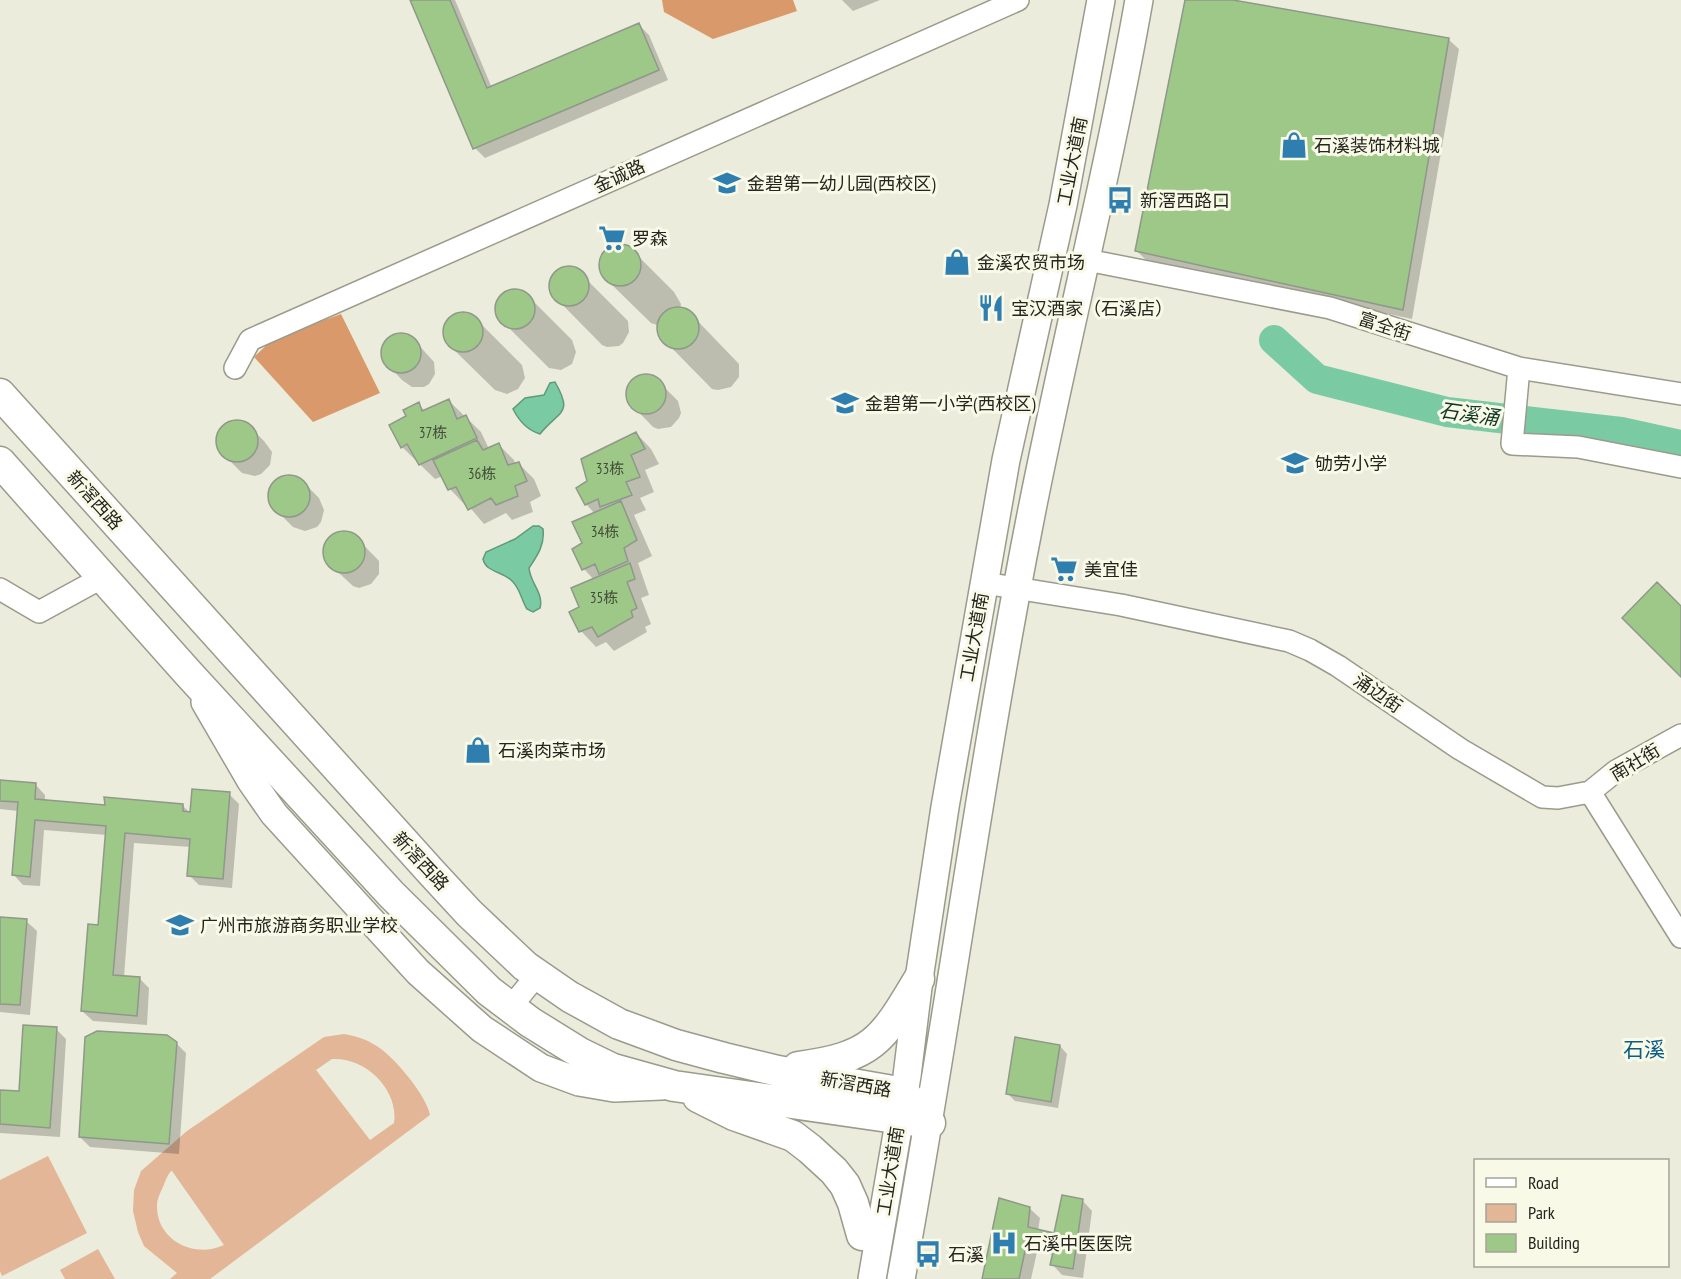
<svg xmlns="http://www.w3.org/2000/svg" width="1681" height="1279" font-family="'PT Sans Narrow','Noto Sans SC',sans-serif">
<style>
.green{fill:#e2b697;fill-rule:evenodd}
.forest{fill:#da996b}
.water{fill:#7acba3;stroke:#60997b;stroke-width:1.5}
.shadow{fill:#0003}
.lines{fill:none;stroke-linecap:round;stroke-linejoin:round}
.river{stroke:#7acba3;stroke-width:30}
.building{fill:#9ec888;stroke:#8f988a;stroke-width:1.5}
.minor-casing{stroke:#9b9b8b;stroke-width:24}
.major-casing{stroke:#9b9b8b;stroke-width:30}
.highway-casing{stroke:#9b9b8b;stroke-width:33}
.minor{stroke:#fff;stroke-width:21}
.major{stroke:#fff;stroke-width:27}
.highway{stroke:#fff;stroke-width:30}
.labels{text-anchor:middle;dominant-baseline:central;stroke-width:6;stroke-linejoin:round;paint-order:stroke}
.number-label{font-size:15px;fill:#434e39}
.poi-label{font-size:18px;fill:#25251f;stroke:#f9f9e8;text-anchor:start}
.street-label{font-size:18px;fill:#25251f;stroke:#f9f9e8}
.water-label{font-size:20px;font-style:italic;fill:#123626;stroke:#f9f9e8}
.quarter-label{font-size:21px;fill:#0c5c88;stroke:#f9f9e8}
</style>
<rect width="100%" height="100%" fill="#ebecdb"/>
<path class="green" d="M344,1034C355,1036 366,1039 375,1045C393,1055 427,1096 430,1115L210,1279H170L177,1273L144,1246L138,1232L133,1211L134,1190L141,1171L187,1131L324,1037ZM332,1059C366,1057 399,1090 394,1123L370,1140L316,1070ZM171,1171H172L224,1245C195,1259 156,1241 157,1205C157,1199 160,1193 163,1187C165,1181 167,1176 171,1171Z
M48,1156L87,1233L2,1276L0,1271V1180Z
M98,1249L115,1279H65L60,1270Z"/>
<path class="forest" d="M662,0H793L797,11L713,39L664,12Z
M341,314L380,393L313,422L254,357L274,338Z"/>
<path class="water" d="M555,382C574,415 559,410 540,434C527,430 519,421 513,409L525,398L544,395L550,383Z
M533,526H539L543,529C545,545 537,556 529,568C530,583 544,593 540,608L533,612L527,609C522,601 520,589 513,582C504,571 486,573 483,559L486,552L515,539Z"/>
<path class="shadow" d="M412,0H455L492,88L639,25L649,35L668,80L485,158L475,148Z
M842,0H880L853,11Z
M1186,0H1224L1448,39L1459,49L1412,319L1147,261L1137,251Z
M620,245L632,250L674,292L681,304L680,310L688,311L739,364V377L731,387L718,390L712,389L661,337L660,326L651,323L608,281L601,271L602,258L609,249Z
M571,268L577,270L628,321L629,332L623,343L619,346L607,347L602,345L551,293V280L559,271Z
M519,291L530,298L572,340L576,352L572,364L561,370L549,368L498,317L497,305L503,295L508,292Z
M464,314L475,318L522,365L525,378L518,389L507,394L495,390L448,344L444,332L448,321L452,317Z
M405,335L415,341L434,362L435,374L429,384L424,387H412L402,380L387,364L384,359V346L393,337Z
M640,376H653L678,401L681,413L679,418L671,427L658,429L653,427L628,401V389L630,383Z
M449,401L481,432L489,449L499,445L514,460L515,464L518,463L534,479L541,496L530,502L533,512L512,520L506,513L484,524L467,504L465,505L450,489L443,476L435,479L402,447L391,426L408,417L418,404L425,411Z
M237,421L248,425L264,441L272,452L270,465L261,474L255,476L242,473L222,453L217,441L221,429L225,425Z
M636,433L651,449L659,464L645,470L654,492L640,498L646,510L634,515L652,556L638,563L649,595L641,598L651,624L645,627L647,632L614,651L606,642L596,647L581,631V608L594,580L584,569V544L595,514L586,504L589,481Z
M291,476L303,482L319,498L324,510L321,522L317,527L305,531L293,527L277,511L271,500L270,494L275,483L280,479Z
M348,532L354,535L379,561V574L371,584L359,588L353,586L326,561L324,548L326,543L335,533Z
M0,781L35,784L45,795V801L107,806L182,805L191,814L229,794L239,804L232,888L199,885L189,875L191,847L134,843L124,977L139,978L149,988L147,1025L93,1021L82,1011L99,927L107,835L44,830L40,886L23,885L13,874L18,811L0,809Z
M0,919L26,921L37,931L30,1015L0,1012Z
M56,1029L66,1039L60,1137L0,1133V1091L20,1093Z
M176,1043L186,1053L179,1154L90,1147L80,1137Z
M1060,1046L1067,1054L1058,1108L1015,1101L1008,1094Z
M1082,1200L1092,1211L1083,1278L1062,1275L1052,1264L1054,1255L1037,1252L1031,1279H984L1029,1208L1040,1218L1038,1231L1056,1235Z"/>
<g class="lines">
<path class="river" d="M1274,340L1317,379L1447,412L1621,432L1681,445"/>
</g>
<path class="building" d="M410,0H450L487,88L639,23L659,70L473,149Z
M1185,0H1233L1449,38L1403,310L1135,251Z
M599 265a21 21 0 1 1 42 0a21 21 0 1 1-42 0Z
M549 286a20 20 0 1 1 40 0a20 20 0 1 1-40 0Z
M495 309a20 20 0 1 1 40 0a20 20 0 1 1-40 0Z
M657 328a21 21 0 1 1 42 0a21 21 0 1 1-42 0Z
M443 332a20 20 0 1 1 40 0a20 20 0 1 1-40 0Z
M381 353a20 20 0 1 1 40 0a20 20 0 1 1-40 0Z
M626 394a20 20 0 1 1 40 0a20 20 0 1 1-40 0Z
M449,399L457,419L466,415L477,438L419,465L407,444L401,448L389,425L406,416L403,410L419,402L422,411Z
M216 441a21 21 0 1 1 42 0a21 21 0 1 1-42 0Z
M636,432L645,449L631,455L640,477L626,482L632,495L600,507L598,499L585,505L576,488L587,481L581,459Z
M477,440L483,450L499,443L508,465L519,462L527,481L515,486L518,496L496,505L491,498L468,510L456,487L448,490L433,460Z
M268 496a21 21 0 1 1 42 0a21 21 0 1 1-42 0Z
M621,501L637,540L624,548L628,561L599,574L595,564L582,570L572,549L582,543L572,522Z
M323 552a21 21 0 1 1 42 0a21 21 0 1 1-42 0Z
M630,563L635,579L627,582L637,608L631,611L633,617L598,637L592,627L579,632L569,612L579,607L571,588Z
M1657,582L1681,606V677L1622,618Z
M0,780L36,783L35,799L105,805L104,797L183,804V811L190,812L192,789L230,792L223,879L187,876L190,839L125,833L113,975L140,977L137,1016L81,1011L88,924L98,925L106,826L35,820L30,877L12,875L18,802L0,801Z
M0,917L27,919L20,1005L0,1004Z
M23,1025L57,1027L50,1128L0,1124V1090L19,1091Z
M97,1031L167,1035L177,1042L169,1144L79,1137L85,1037Z
M1015,1037L1060,1045L1051,1102L1006,1094Z
M1062,1195L1083,1199L1073,1269L1050,1265L1054,1248L1027,1242L1019,1279H982L999,1198L1030,1207L1028,1227L1054,1233Z"/>
<g class="lines">
<defs>
<path id="minor" d="M1087,260L1330,308L1519,368L1681,394
M235,368L250,340L1018,0
M1519,368L1512,444L1578,447L1681,467
M984,583L1121,605L1289,641L1310,650L1338,666L1460,749L1542,797L1558,798L1590,792
M0,589L39,612L103,577
M1590,792L1681,937
M1590,792L1616,771L1681,735
M510,1008L537,975"/>
<path id="major" d="M205,702L251,781L274,814L418,972L482,1029L541,1068L579,1082L614,1088L661,1086
M872,1279L907,1076L919,979L945,807L1006,460L1063,205L1101,0
M901,1279C947,1028 980,775 1029,525C1063,349 1108,176 1139,0"/>
<path id="highway" d="M0,394L432,873L469,913L525,966L570,997L619,1024L676,1045L724,1058L778,1071L904,1093L930,1123
M0,462L188,673L391,894L489,991L530,1022L580,1053L613,1069L674,1086L930,1123
M798,1067C873,1057 882,1041 919,979
M698,1097L734,1115L793,1136L810,1149L834,1171L845,1185L853,1203L862,1235"/>
</defs>
<use href="#minor" class="minor-casing"/>
<use href="#major" class="major-casing"/>
<use href="#highway" class="highway-casing"/>
<use href="#minor" class="minor"/>
<use href="#major" class="major"/>
<use href="#highway" class="highway"/>
</g>
<defs>
<symbol id="shop-bare" viewBox="-9 -9 18 18"><path d="M-5-2.5h2.3a2.7 3.5 0 0 1 5.4 0H5L5.5 6h-11ZM-1.5-2.5h3a1.5 2.3 0 0 0-3 0Z" fill="#2f7eb0" stroke="#f9f9e8" stroke-width="2.5" paint-order="stroke"/></symbol>
<symbol id="school-bare" viewBox="-9 -9 18 18"><path d="M0-5L7-2L0 1L-7-2ZM-4 1L0 2.5L4 1V4Q0 6-4 4Z" fill="#2f7eb0" stroke="#f9f9e8" stroke-width="2.5" paint-order="stroke"/></symbol>
<symbol id="bus-bare" viewBox="-9 -9 18 18"><path d="M-5-6H5V4H4V6H2V4H-2V6H-4V4H-5ZM-3.5-4V0h7V-4ZM-3.5 1.2v1.5H-2V1.2ZM2 1.2v1.5H3.5V1.2Z" fill="#2f7eb0" stroke="#f9f9e8" stroke-width="2.5" paint-order="stroke"/></symbol>
<symbol id="supermarket-bare" viewBox="-9 -9 18 18"><path d="M-6-5.5h2.5l.6 2H6L4.5 2H-2.5L-4.4-4H-6ZM-1.5 3.2a1.3 1.3 0 1 0 .1 0ZM3 3.2a1.3 1.3 0 1 0 .1 0Z" fill="#2f7eb0" stroke="#f9f9e8" stroke-width="2.5" paint-order="stroke"/></symbol>
<symbol id="restaurant-bare" viewBox="-9 -9 18 18"><path d="M-5-6h1v4h1v-4h1v4h1v-4h1v5L-1.5 .5V6h-2V.5L-5-1ZM5-6V6H3V1.5H1.5Q1.5-4 5-6Z" fill="#2f7eb0" stroke="#f9f9e8" stroke-width="2.5" paint-order="stroke"/></symbol>
<symbol id="hospital-bare" viewBox="-9 -9 18 18"><path d="M-5-5h3v3.5h4V-5h3V5h-3V1.5h-4V5h-3Z" fill="#2f7eb0" stroke="#f9f9e8" stroke-width="2.5" paint-order="stroke"/></symbol>
</defs>
<g fill-rule="evenodd">
<use href="#shop-bare" x="1275" y="126" width="38" height="38"/>
<use href="#school-bare" x="708" y="164" width="38" height="38"/>
<use href="#bus-bare" x="1101" y="181" width="38" height="38"/>
<use href="#supermarket-bare" x="593" y="219" width="38" height="38"/>
<use href="#shop-bare" x="938" y="243" width="38" height="38"/>
<use href="#restaurant-bare" x="972" y="289" width="38" height="38"/>
<use href="#school-bare" x="826" y="384" width="38" height="38"/>
<use href="#school-bare" x="1276" y="444" width="38" height="38"/>
<use href="#supermarket-bare" x="1045" y="550" width="38" height="38"/>
<use href="#shop-bare" x="459" y="731" width="38" height="38"/>
<use href="#school-bare" x="161" y="906" width="38" height="38"/>
<use href="#hospital-bare" x="985" y="1224" width="38" height="38"/>
<use href="#bus-bare" x="909" y="1235" width="38" height="38"/>
</g>
<g class="labels">
<g class="number-label">
<text x="433" y="432">37栋</text>
<text x="610" y="468">33栋</text>
<text x="482" y="473">36栋</text>
<text x="605" y="531">34栋</text>
<text x="604" y="597">35栋</text>
</g>
<g class="poi-label">
<text x="1314" y="145">石溪装饰材料城</text>
<text x="747" y="183">金碧第一幼儿园(西校区)</text>
<text x="1140" y="200">新滘西路口</text>
<text x="632" y="238">罗森</text>
<text x="977" y="262">金溪农贸市场</text>
<text x="1011" y="308">宝汉酒家（石溪店）</text>
<text x="865" y="403">金碧第一小学(西校区)</text>
<text x="1315" y="463">劬劳小学</text>
<text x="1084" y="569">美宜佳</text>
<text x="498" y="750">石溪肉菜市场</text>
<text x="200" y="925">广州市旅游商务职业学校</text>
<text x="1024" y="1243">石溪中医医院</text>
<text x="948" y="1254">石溪</text>
</g>
<g class="street-label">
<text transform="translate(1072 161) rotate(-79)">工业大道南</text>
<text transform="translate(619 176) rotate(-25)">金诚路</text>
<text transform="translate(1385 326) rotate(18)">富全街</text>
<text transform="translate(95 500) rotate(48)">新滘西路</text>
<text transform="translate(974 637) rotate(-80)">工业大道南</text>
<text transform="translate(1378 693) rotate(34)">涌边街</text>
<text transform="translate(1635 762) rotate(-31)">南社街</text>
<text transform="translate(421 861) rotate(47)">新滘西路</text>
<text transform="translate(856 1084) rotate(10)">新滘西路</text>
<text transform="translate(890 1171) rotate(-81)">工业大道南</text>
</g>
<g class="water-label">
<text transform="translate(1469 414) rotate(8)">石溪涌</text>
</g>
<g class="quarter-label">
<text x="1644" y="1049">石溪</text>
</g>
</g>
<rect x="1474" y="1159" width="195" height="108" fill="#f9f9e8" stroke="#a4a498" stroke-width="1.5"/>
<rect x="1486" y="1178" width="30" height="9" fill="#ffffff" stroke="#a4a498" stroke-width="1.5"/>
<text x="1528" y="1189" font-size="18" fill="#25251f">Road</text>
<rect x="1486" y="1204" width="30" height="18" fill="#e2b697" stroke="#a4a498" stroke-width="1.5"/>
<text x="1528" y="1219" font-size="18" fill="#25251f">Park</text>
<rect x="1486" y="1234" width="30" height="18" fill="#9ec888" stroke="#a4a498" stroke-width="1.5"/>
<text x="1528" y="1249" font-size="18" fill="#25251f">Building</text>
</svg>
